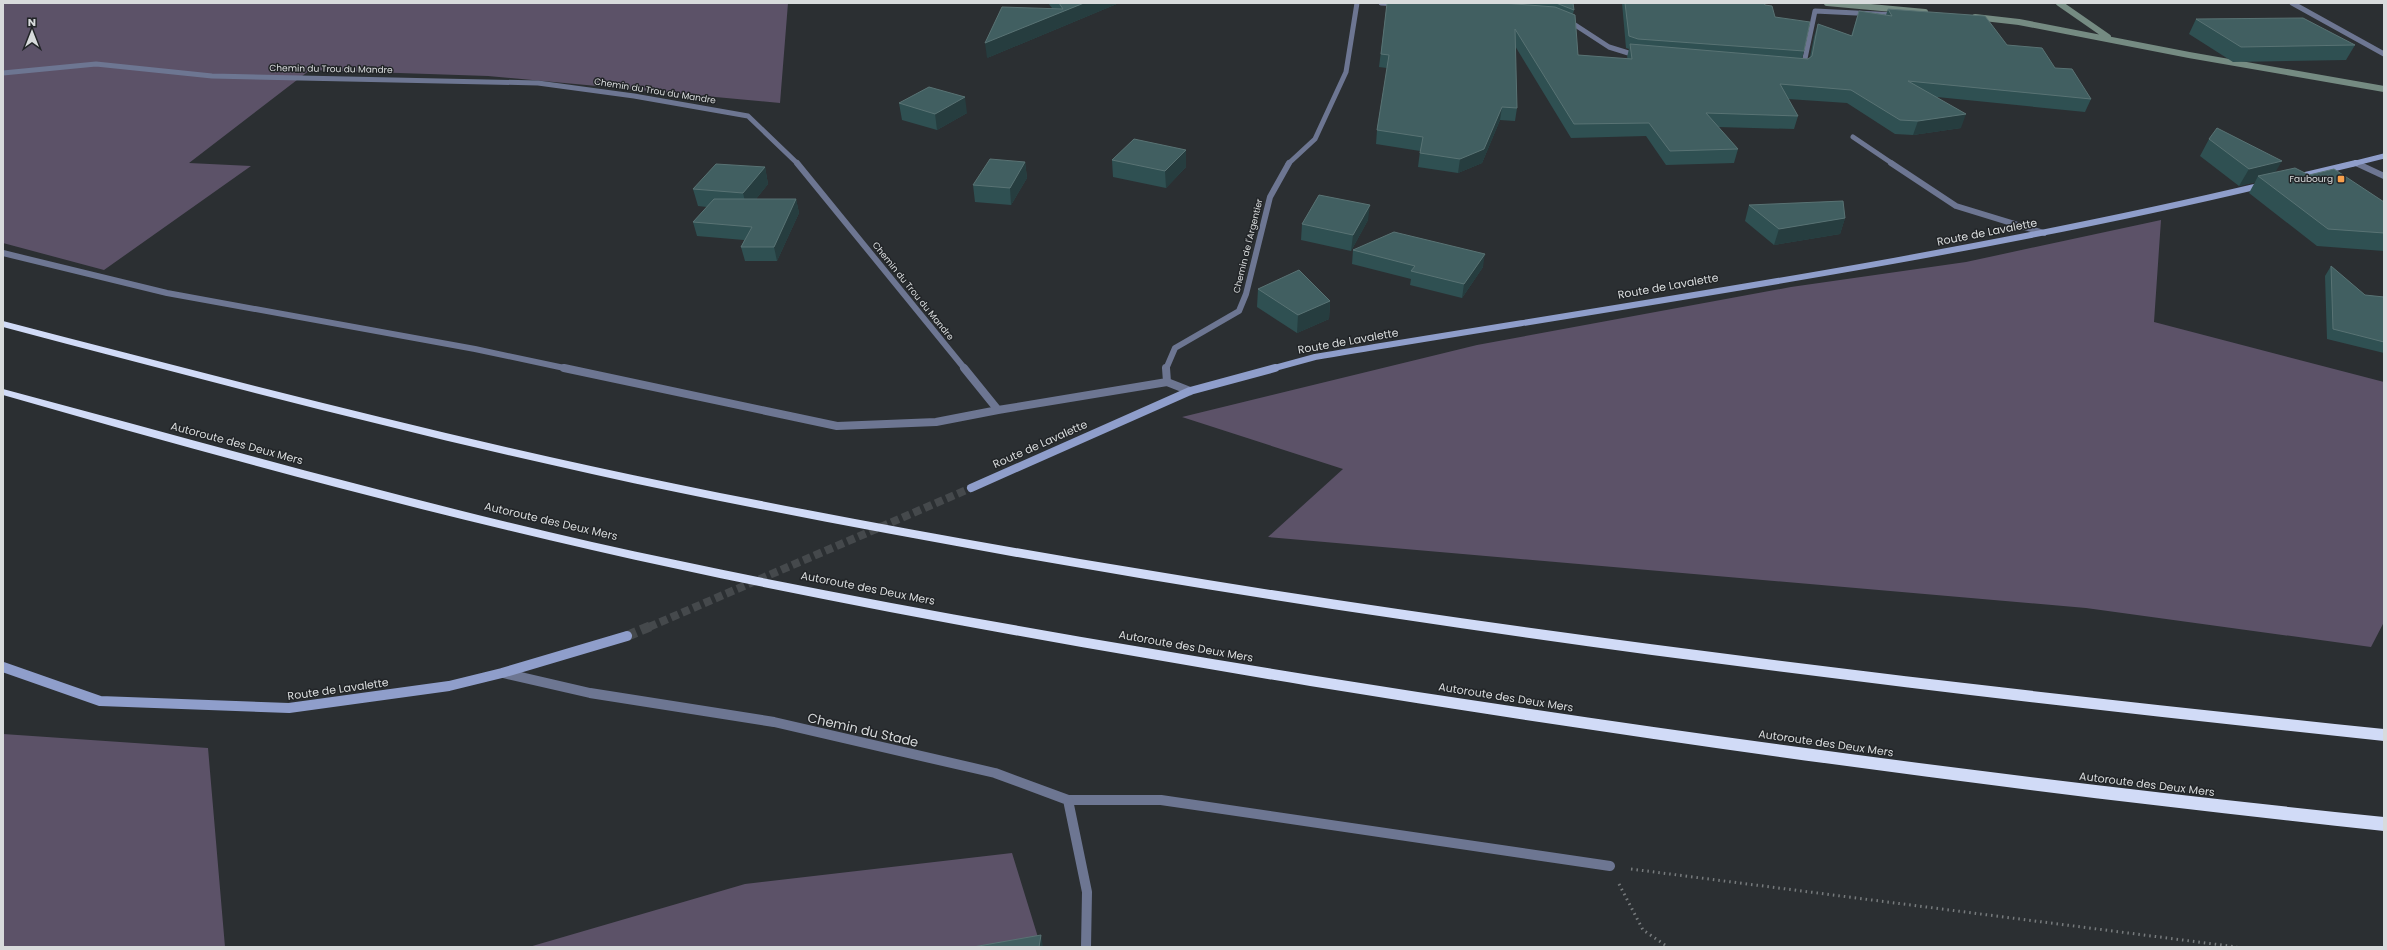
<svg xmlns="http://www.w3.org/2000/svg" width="2387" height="950" font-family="Poppins,sans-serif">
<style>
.green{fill:#5c5268}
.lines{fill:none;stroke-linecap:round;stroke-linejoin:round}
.stream{stroke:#758b82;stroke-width:6}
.secondary-tunnel-far1{stroke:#45494c;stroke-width:8;stroke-dasharray:8 4;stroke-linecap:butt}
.secondary-tunnel{stroke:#45494c;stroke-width:10;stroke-dasharray:10 5;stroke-linecap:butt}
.path{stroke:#777b7d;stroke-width:3;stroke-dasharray:1.5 4;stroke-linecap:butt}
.lane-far2{stroke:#6d7692;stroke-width:5}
.lane-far1{stroke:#6d7692;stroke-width:6}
.lane{stroke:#6d7692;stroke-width:10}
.street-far3{stroke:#6d7692;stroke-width:5}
.street-far2{stroke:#6d7692;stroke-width:6}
.street-far1{stroke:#6d7692;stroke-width:8}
.street{stroke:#6d7692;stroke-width:10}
.secondary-far3{stroke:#8f9ecb;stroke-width:5}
.secondary-far2{stroke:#8f9ecb;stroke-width:6}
.secondary-far1{stroke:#8f9ecb;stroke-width:8}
.secondary{stroke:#8f9ecb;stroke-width:10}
.highway{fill:#d1dbf7;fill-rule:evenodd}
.wall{fill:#2f5052}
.shaded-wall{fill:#263d3f}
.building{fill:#415f61;stroke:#597374}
.poi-dot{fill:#f8a04c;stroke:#222528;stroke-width:1.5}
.labels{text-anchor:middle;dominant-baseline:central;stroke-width:3;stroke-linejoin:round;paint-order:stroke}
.far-street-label{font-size:9px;fill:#d8dbdc;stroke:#222528}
.far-poi-label{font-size:9px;fill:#d8dbdc;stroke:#222528;text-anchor:end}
.street-label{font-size:11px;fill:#d8dbdc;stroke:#222528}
.near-street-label{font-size:13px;fill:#d8dbdc;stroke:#222528}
</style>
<rect width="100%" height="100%" fill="#2b2f32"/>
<path class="green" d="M3,3H788L780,103L488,76L310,70L189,163L251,166L104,270L3,243Z
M2161,220L2154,322L2384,382V622L2371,647L2086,608L1268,537L1343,469L1182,417L1477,345L1791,287L1966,262Z
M3,734L208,748L225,947H3Z
M1012,853L1041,947H529L745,884Z"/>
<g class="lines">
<path class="stream" d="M1827,3L1925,12
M2059,3L2108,37
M1975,17L2019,22L2189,55L2384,89"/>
<path class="secondary-tunnel-far1" d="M649,627L971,488"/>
<path class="secondary-tunnel" d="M627,636L651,626"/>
<path class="path" d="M1631,869L2237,947
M1619,884L1643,930L1668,947"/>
<path class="lane-far2" d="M1853,137L1893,164"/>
<path class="lane-far1" d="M1891,163L1956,206L2044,233"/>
<path class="lane" d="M1068,800H1161L1610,866"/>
<path class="street-far3" d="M1381,3L1398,4
M2292,3L2384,54
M1566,19L1609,47L1638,56
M1803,68L1815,11L1897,15
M3,73L96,64L212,76L538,83L634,96L748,116L798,164
M2356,163L2358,164
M1288,164L1315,139L1346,72L1357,3"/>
<path class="street-far2" d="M797,163L965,369
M2356,163L2384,176
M3,253L167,293L475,349L569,369
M1166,369L1175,348L1239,311L1246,294L1270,197L1289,163"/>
<path class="street-far1" d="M564,368L837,426L936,422L998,410
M964,368L998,410L1167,382
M1166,368L1167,382L1190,391"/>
<path class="street" d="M503,673L590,693L774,722L995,773L1068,800L1087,892L1086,947"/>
<path class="secondary-far3" d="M2352,164L2384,156"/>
<path class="secondary-far2" d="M2297,177L2356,163
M1271,369L1315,357C1632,304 1951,259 2263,185"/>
<path class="secondary-far1" d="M971,488L1190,391L1275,368"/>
<path class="secondary" d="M3,667L100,701L289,708L449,686L502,673L627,636"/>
<path class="highway" d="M3,321C227,379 450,438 676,484C1240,599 1812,670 2384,729V741C1811,681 1240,608 676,492C450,445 226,386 3,327Z
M3,389C199,441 394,497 592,542C830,595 1070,636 1310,675C1667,732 2025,780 2384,817V831C2025,793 1667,744 1310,686C1070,646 829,604 592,550C394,505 198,451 3,395Z"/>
</g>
<path class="wall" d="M1048,3H1119L987,58L1052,8Z
M1387,3H1573L1574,10L1573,14L1578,55L1628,59L1627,57L1629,49L1626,48L1622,3H1764L1765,5L1804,51L1802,59H1808L1810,57L1814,37L1818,24L1851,36L1859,11L1886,15L1888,9L2007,45L2055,68L2091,99L2085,112L1937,97L1961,128L1913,135L1895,134L1847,103L1788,99L1798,116L1794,129L1718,127L1738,149L1734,163L1666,165L1646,136L1571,138L1515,46L1517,108L1515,121L1500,120L1482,163L1458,173L1418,167L1420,151L1376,144L1377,130L1387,68L1379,67Z
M2196,19L2355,45L2346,60L2233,62L2189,34Z
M899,103L967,113L937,130L902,120Z
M2209,139L2275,172L2309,175L2384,202V251L2317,246L2249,193L2255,182L2239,186L2200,156Z
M1112,160L1186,167L1166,188L1113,177Z
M1025,162L1027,178L1011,205L975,202L973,185Z
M765,167L768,184L756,199H796L799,213L777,261H745L741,247L744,240L697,236L693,222L707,207L698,206L693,189Z
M1749,205L1845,218L1840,234L1774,245L1745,221Z
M1368,220L1351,251L1301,240L1302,224Z
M1353,250L1483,267L1462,298L1410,285L1411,279L1352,264Z
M2331,266L2365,295L2384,297V353L2327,339L2325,276Z
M1258,289L1330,301L1329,319L1297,333L1257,307Z"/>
<path class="shaded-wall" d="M1084,3H1119L987,58L985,43Z
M965,97L967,113L937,130L935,114Z
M1502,107L1500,120L1482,163L1458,173L1460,159Z
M1966,114L1961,128L1913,135L1918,121Z
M1186,150V167L1166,188L1165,171Z
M2282,161L2272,178L2258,176L2255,182L2239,186L2249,169Z
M1025,162L1027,178L1011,205L1010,188Z
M765,167L768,184L747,210L743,193Z
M796,199L799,213L777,261L774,247Z
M1370,205L1368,220L1351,251L1353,235Z
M1845,218L1840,234L1774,245L1779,229Z
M1485,254L1483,267L1462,298L1464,284Z
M1330,301L1329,319L1297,333L1298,315Z
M1041,935L1043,947H1039Z"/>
<path class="building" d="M1059,3H1084L985,43L1002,7L1063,9Z
M1387,3H1502L1555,7L1575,15L1578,55L1632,59L1630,44L1808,59L1812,56L1818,24L1852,36L1859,11L1892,16L1888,9L1985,16L2007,45L2042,48L2055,68L2072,69L2091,99L1908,81L1966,114L1918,121L1900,120L1851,90L1780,84L1798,116L1706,113L1738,149L1670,151L1649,123L1574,124L1515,29L1517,108L1502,107L1484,149L1460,159L1420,153L1423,137L1377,130L1389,55L1381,54Z
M1549,3H1573L1574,10L1556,3Z
M1625,3H1764L1765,5L1772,6L1775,17L1810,22L1804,51L1638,39L1629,36Z
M2303,18L2355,45L2241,47L2196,19Z
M929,87L965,97L935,114L899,103Z
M2217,128L2282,161L2249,169L2209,139Z
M1134,139L1186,150L1165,171L1112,160Z
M990,159L1025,162L1010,188L973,185Z
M716,164L765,167L743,193L693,189Z
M2295,168L2309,175L2334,169L2384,202V233L2328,229L2258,176Z
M1319,195L1370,205L1353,235L1302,224Z
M714,199H796L774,247H741L752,227L693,222Z
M1843,201L1845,218L1779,229L1749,205Z
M1394,232L1485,254L1464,284L1411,271L1415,266L1353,250Z
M2331,266L2365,295L2384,297V342L2333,329Z
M1299,270L1330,301L1298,315L1258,289Z
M1041,935L1039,947H973Z"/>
<rect class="poi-dot" x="2337" y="175" width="8" height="8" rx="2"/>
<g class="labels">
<g class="far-street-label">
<text transform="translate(331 69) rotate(1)">Chemin du Trou du Mandre</text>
<text transform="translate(655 91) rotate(9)">Chemin du Trou du Mandre</text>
<text transform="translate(1248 246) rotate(-76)">Chemin de l'Argentier</text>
<text transform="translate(913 291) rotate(51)">Chemin du Trou du Mandre</text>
</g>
<g class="far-poi-label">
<text x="2333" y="179">Faubourg</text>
</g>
<g class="street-label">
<text transform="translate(1987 232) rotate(-11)">Route de Lavalette</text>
<text transform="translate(1668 286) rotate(-10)">Route de Lavalette</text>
<text transform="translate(1348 341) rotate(-10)">Route de Lavalette</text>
<text transform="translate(237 443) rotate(15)">Autoroute des Deux Mers</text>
<text transform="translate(1040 444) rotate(-24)">Route de Lavalette</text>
<text transform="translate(551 521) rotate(13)">Autoroute des Deux Mers</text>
<text transform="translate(868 588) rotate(11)">Autoroute des Deux Mers</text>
<text transform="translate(1186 646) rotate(10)">Autoroute des Deux Mers</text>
<text transform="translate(338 689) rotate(-8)">Route de Lavalette</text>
<text transform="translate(1506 697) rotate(9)">Autoroute des Deux Mers</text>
<text transform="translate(1826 743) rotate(8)">Autoroute des Deux Mers</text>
<text transform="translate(2147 784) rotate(7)">Autoroute des Deux Mers</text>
</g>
<g class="near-street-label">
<text transform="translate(863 730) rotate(13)">Chemin du Stade</text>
</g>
</g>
<rect width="2387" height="950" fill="none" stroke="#d8dbdc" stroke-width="8"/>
<g transform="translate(32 32)" stroke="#222528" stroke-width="3" paint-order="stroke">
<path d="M0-3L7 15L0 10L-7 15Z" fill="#d8dbdc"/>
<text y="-6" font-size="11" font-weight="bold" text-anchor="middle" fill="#d8dbdc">N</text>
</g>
</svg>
